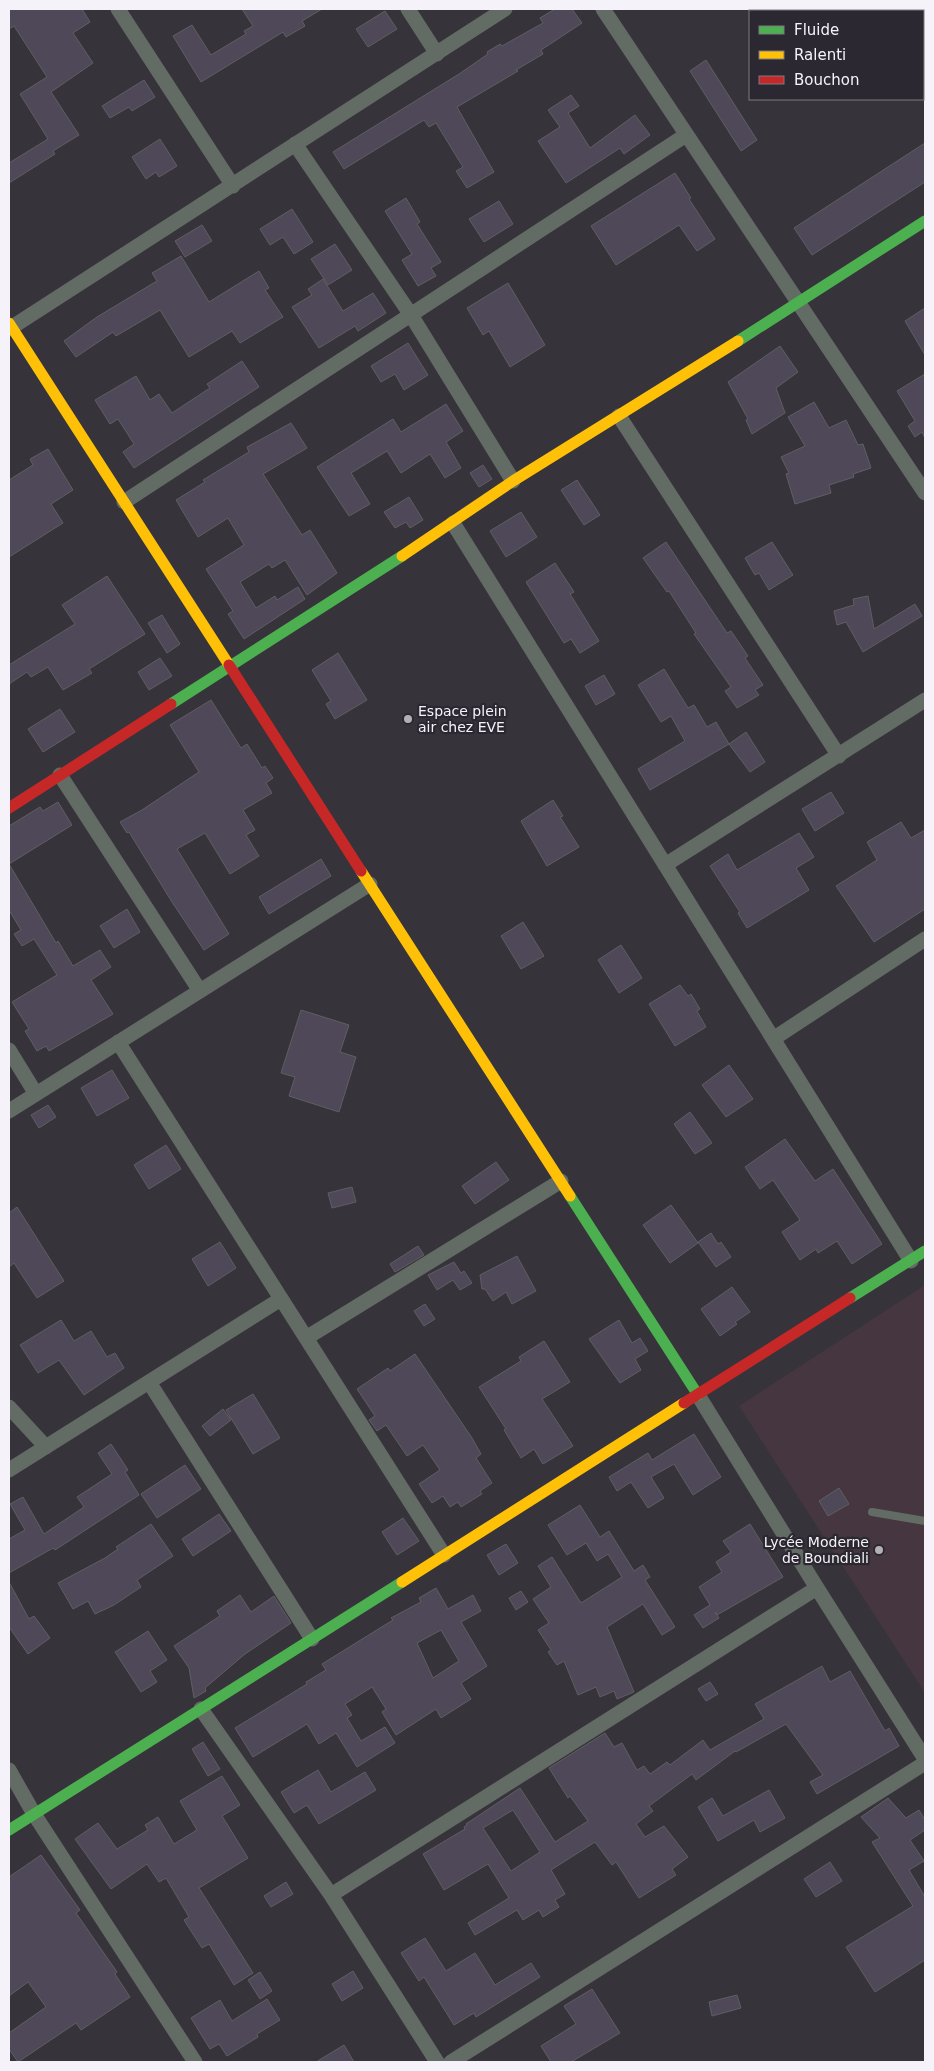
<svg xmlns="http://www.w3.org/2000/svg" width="934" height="2071" font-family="'DejaVu Sans',sans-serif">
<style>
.education{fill:#45363f}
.building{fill:#4f4858;stroke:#605e62;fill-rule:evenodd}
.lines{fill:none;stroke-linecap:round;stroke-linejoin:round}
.lane{stroke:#636c64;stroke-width:8}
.street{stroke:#636c64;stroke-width:15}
.fast{stroke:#4caf50;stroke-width:11}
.slow{stroke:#ffc107;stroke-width:11}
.jam{stroke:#c62828;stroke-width:11}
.poi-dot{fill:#b2b0b6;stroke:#2b2831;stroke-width:2}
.labels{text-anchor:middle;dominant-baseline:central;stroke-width:4.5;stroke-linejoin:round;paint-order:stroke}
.poi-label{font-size:14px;fill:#f5f3f9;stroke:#2b2831;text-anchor:start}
</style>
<rect width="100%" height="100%" fill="#36343a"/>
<path class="education" d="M925,1285V1693L739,1406Z"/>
<path class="building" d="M9,9H82L90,22L73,33L93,63L51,92L79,135L53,151L55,154L9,183V163L48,139L20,94L47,77L14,26L9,29Z
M242,9H322L302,21L305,26L286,37L283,32L201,82L173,36L192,25L211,55L246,34L244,31L253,26Z
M555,9H572L582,23L541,50L543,54L516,70L518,71L457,107L494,172L467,188L456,171L463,167L436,123L429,127L424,120L344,169L333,152L459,74L488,54L487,52L500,44L502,46L543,23L540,18Z
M385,11L397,29L368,47L356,29Z
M706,60L757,140L741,151L690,71Z
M144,80L155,97L132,111L129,107L110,118L102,106Z
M571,95L579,106L568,113L590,148L635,115L650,135L624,154L620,148L566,183L538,141L560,127L548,110Z
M160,139L177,166L159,177L156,172L146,179L132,157Z
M925,143V182L812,255L794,228Z
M675,173L691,198L689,199L715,239L697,251L679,225L616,265L591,226Z
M406,198L420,222L417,224L441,262L431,268L436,276L418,286L402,260L412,254L385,211Z
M499,201L513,224L484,242L469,219Z
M292,209L313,242L294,254L283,237L270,245L260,229Z
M202,225L212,241L185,257L175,241Z
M335,244L352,270L328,285L311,259Z
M181,256L209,302L259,271L269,288L265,290L283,317L240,343L232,331L189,357L160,310L116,336L113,332L76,357L64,341L97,317L157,281L152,273Z
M323,279L343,311L373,293L386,313L358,331L355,326L319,348L292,307L312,295L308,289Z
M508,283L545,345L510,367L489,331L483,335L467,308Z
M925,308V355L905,321Z
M408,343L428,375L404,390L395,374L381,382L371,366Z
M780,346L798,372L776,388L785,413L752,434L746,420L748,419L728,382Z
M242,361L259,387L134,468L123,452L134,444L118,419L110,424L95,400L136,376L150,400L159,394L172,413L210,388L207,384Z
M925,374V438L922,432L915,437L908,426L915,421L897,391Z
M814,402L829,428L846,420L858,445L863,444L871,468L853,474L854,477L829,485L831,493L795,504L786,474L789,473L781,457L805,446L788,417Z
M446,404L463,431L446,442L461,468L445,478L430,454L401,473L387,451L351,473L370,504L349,516L317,467L393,419L401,432Z
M291,423L307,448L263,474L302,535L310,530L337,573L307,595L285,560L272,568L269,564L240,582L256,608L275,596L277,600L298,587L305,599L244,639L228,614L233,611L206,569L244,545L228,518L198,537L176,500L205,482L203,480L249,452L247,447Z
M48,449L73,490L51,504L63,523L9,557V480L33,465L30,459Z
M483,465L492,479L479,487L470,473Z
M577,480L600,515L584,525L561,490Z
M409,497L423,520L410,528L406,522L395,528L384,512Z
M521,512L537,537L506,557L490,531Z
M666,542L727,633L731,631L748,656L745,658L763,685L755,690L759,695L737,708L725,691L731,687L694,634L696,633L669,591L667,592L643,558Z
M772,542L793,575L769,590L759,573L755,575L745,558Z
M555,563L574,592L570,594L599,641L580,653L571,639L564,643L526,582Z
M107,576L145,634L89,669L92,673L63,690L48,667L31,677L27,672L9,684V665L75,624L62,605Z
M868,596L874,629L915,604L922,616L863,652L846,622L837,625L834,611L854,605L853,599Z
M162,615L180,644L167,653L148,623Z
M338,653L367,700L335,719L326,704L331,701L312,670Z
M160,658L172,676L149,690L138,672Z
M664,669L688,708L694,705L707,727L716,722L729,744L650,790L638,769L685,741L671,716L661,722L638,685Z
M604,675L615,694L596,705L585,686Z
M211,700L241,748L247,744L262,768L265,766L273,778L266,783L272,793L243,810L255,830L246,835L259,856L230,874L205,833L177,849L229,934L204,950L172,902L129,832L127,833L120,822L142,810L199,772L170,725Z
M60,709L75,732L43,752L28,729Z
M746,732L765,762L750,772L729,744Z
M831,792L844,813L815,831L802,809Z
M553,800L563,816L560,817L579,847L547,866L521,821Z
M58,802L72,825L9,864L56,943L58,941L73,966L100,950L111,967L91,980L113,1014L49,1051L46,1046L37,1051L25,1031L29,1029L12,1002L57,975L34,939L22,946L14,934L21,930L9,910V826L40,807L43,811Z
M901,822L911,838L925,830V909L874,942L836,886L877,860L867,842Z
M799,833L814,857L796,868L809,890L747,928L738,913L740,912L710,866L728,854L737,870Z
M321,859L331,876L269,914L259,897Z
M127,909L140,932L114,948L100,926Z
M523,922L544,956L521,969L501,936Z
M621,945L642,978L619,993L598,960Z
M680,985L688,996L691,994L700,1009L697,1011L706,1027L675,1046L649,1004Z
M301,1010L349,1025L340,1052L356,1057L339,1112L289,1096L295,1077L281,1073Z
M729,1065L753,1099L726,1117L702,1085Z
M112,1070L129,1098L97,1116L81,1088Z
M48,1105L56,1117L39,1128L31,1115Z
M690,1112L712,1143L695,1154L674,1124Z
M785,1139L815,1181L833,1169L882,1244L852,1264L837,1241L818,1253L816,1249L800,1260L782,1232L800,1220L773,1180L760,1189L745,1167Z
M166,1145L181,1169L149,1189L134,1165Z
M496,1162L509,1180L475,1204L462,1186Z
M352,1187L356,1202L332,1208L328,1193Z
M671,1205L698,1243L670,1263L643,1225Z
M17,1207L64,1281L37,1298L14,1263L9,1267V1213Z
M711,1233L718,1244L721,1242L731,1257L716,1267L698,1242Z
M220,1242L236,1268L208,1286L192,1259Z
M418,1246L424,1255L395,1272L390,1264Z
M517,1256L536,1291L512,1304L506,1292L493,1301L485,1289H482L480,1275Z
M454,1262L461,1273L464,1271L472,1283L460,1290L453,1280L437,1290L428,1275Z
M732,1287L750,1312L735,1322L737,1324L720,1336L701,1309Z
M425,1304L435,1319L424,1326L414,1311Z
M61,1320L74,1341L91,1331L107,1357L115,1353L124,1368L84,1395L59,1360L38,1373L20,1345Z
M619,1320L632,1343L640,1338L648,1351L635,1359L641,1370L620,1383L589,1339Z
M544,1341L570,1382L542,1399L573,1446L543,1464L534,1449L521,1458L504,1430L506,1429L479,1387L521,1361L519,1357Z
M415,1354L472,1438L481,1454L476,1458L492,1483L480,1491L482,1494L461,1507L458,1502L450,1507L443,1496L432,1503L419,1484L440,1470L423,1445L407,1456L386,1425L377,1431L369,1420L375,1416L357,1389L388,1368L390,1371Z
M253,1394L280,1438L253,1454L226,1410Z
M223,1409L231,1420L210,1436L202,1426Z
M694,1434L721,1477L693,1495L674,1464L651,1477L664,1498L648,1508L631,1482L617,1491L609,1477L648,1453L652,1460Z
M111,1444L128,1470L125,1472L139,1495L55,1550L53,1548L9,1573V1539L25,1530L10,1504L23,1497L44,1534L84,1507L77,1497L112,1474L98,1453Z
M185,1465L201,1489L157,1518L141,1494Z
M839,1488L849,1504L828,1516L819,1501Z
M580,1505L600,1537L609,1531L634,1571L643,1565L650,1577L645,1580L675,1627L662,1635L643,1604L607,1627L634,1692L617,1699L614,1691L600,1697L596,1687L578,1695L564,1661L557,1665L548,1652L551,1650L538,1630L549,1623L533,1599L551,1587L538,1566L552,1557L581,1603L622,1577L608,1554L597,1561L586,1543L567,1555L548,1525Z
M219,1514L231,1531L193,1556L182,1539Z
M403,1518L419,1541L397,1555L382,1532Z
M151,1524L173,1556L137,1580L141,1587L114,1605L95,1614L88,1601L73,1609L58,1583L105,1558L118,1549L116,1547Z
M750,1524L783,1577L717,1615L715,1612L719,1618L703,1628L694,1615L710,1605L699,1587L722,1572L716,1562L731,1552L723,1541Z
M506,1544L518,1563L499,1575L487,1555Z
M9,1582L29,1619L34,1616L50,1638L28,1654L9,1627Z
M436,1588L448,1609L473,1595L481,1611L461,1622L487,1666L461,1683L471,1699L441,1718L436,1709L396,1735L382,1712L386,1709L372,1687L345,1704L352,1715L347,1718L361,1741L385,1727L395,1743L357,1767L336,1733L319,1744L307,1724L253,1757L235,1728L307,1684L306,1682L326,1670L322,1664L393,1620L391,1618L421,1602L419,1598ZM441,1630L459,1661L433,1678L417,1643Z
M521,1591L528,1602L516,1610L509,1598Z
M240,1595L251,1612L274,1596L291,1623L245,1654L205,1688L206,1691L194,1698L189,1668L174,1646L220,1616L217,1611Z
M148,1631L167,1660L150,1671L157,1682L141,1692L115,1652Z
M822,1666L830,1682L850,1671L885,1731L889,1728L899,1746L817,1794L810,1782L823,1775L786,1724L736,1752L735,1751L696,1780L692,1774L649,1806L653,1811L636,1824L645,1837L664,1826L688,1857L672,1869L676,1875L639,1898L616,1862L612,1865L595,1842L551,1870L565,1894L555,1900L559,1907L543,1917L539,1910L523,1920L517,1910L475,1935L468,1923L509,1898L488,1864L444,1890L423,1854L465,1829L464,1827L467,1825L466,1824L520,1788L555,1842L588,1821L570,1796L568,1798L549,1768L605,1733L614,1747L622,1743L637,1770L644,1766L650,1774L667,1762L670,1765L703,1740L710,1750L764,1719L755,1704ZM513,1810L540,1852L511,1871L483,1828Z
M710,1682L718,1694L706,1701L698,1689Z
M203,1742L220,1769L208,1776L192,1749Z
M318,1770L331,1792L365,1772L376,1790L319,1824L307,1805L294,1813L281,1792Z
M222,1776L240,1805L222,1816L248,1858L199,1888L253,1973L234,1985L209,1944L202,1948L184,1920L189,1917L166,1878L159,1882L147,1864L111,1889L75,1839L98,1823L117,1849L148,1830L145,1825L158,1817L174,1844L197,1830L180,1801Z
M769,1790L785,1818L760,1832L754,1820L718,1841L698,1807L712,1798L723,1816Z
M888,1798L906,1818L919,1810L925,1820V1830L910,1840L924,1861L909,1870L925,1897V1960L875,1992L846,1947L913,1906L872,1842L880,1838L861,1817Z
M41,1855L80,1910L76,1913L117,1972L115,1974L130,1997L81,2030L76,2023L18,2062L9,2049V2033L46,2007L28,1982L9,1996V1877Z
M830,1862L842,1881L816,1897L804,1879Z
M286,1882L293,1894L271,1907L264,1896Z
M425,1938L446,1971L475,1953L495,1985L531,1963L540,1977L476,2017L474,2013L454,2025L424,1977L419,1981L401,1953Z
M353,1971L363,1988L342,2001L332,1984Z
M260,1972L272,1991L260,1999L248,1980Z
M592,1989L620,2033L571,2062H551L541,2046L576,2024L564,2006Z
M737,1995L741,2008L712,2016L709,2002Z
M267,1999L280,2020L257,2034L258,2037L227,2056L219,2044L210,2049L191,2018L220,2000L232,2021Z
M344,2045L354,2062H316Z"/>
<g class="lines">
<path class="lane" d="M872,1512L925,1521"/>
<path class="street" d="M118,9L233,186
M408,9L437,54
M603,9L925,493
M295,144L411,315L513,481
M9,329L505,9
M619,416L839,756
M124,502L686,135
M453,523L911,1261
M60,775L200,991
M665,865L925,700
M773,1039L925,939
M118,1042L444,1555
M9,1050L36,1094
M9,1111L370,884
M306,1338L561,1181
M149,1382L312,1639
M698,1395L817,1588L925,1759
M9,1407L46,1447
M9,1470L281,1299
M201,1709L331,1895L437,2062
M9,1770L34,1814L195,2062
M331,1895L817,1588
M451,2062L925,1763"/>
<path class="fast" d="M738,341L925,221
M171,704L402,556
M570,1196L698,1395
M850,1298L925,1251
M9,1830L402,1582"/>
<path class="slow" d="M9,323L229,665
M402,556L513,481L738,341
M361,871L570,1196
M402,1582L684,1403"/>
<path class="jam" d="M229,665L361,871
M9,808L171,704
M684,1403L850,1298"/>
</g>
<g class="poi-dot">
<circle cx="408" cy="719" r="5"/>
<circle cx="879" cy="1550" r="5"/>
</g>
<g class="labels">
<g class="poi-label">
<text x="418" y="711">Espace plein<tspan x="418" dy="16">air chez EVE</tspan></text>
<text x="869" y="1542" text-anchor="end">Lycée Moderne<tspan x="869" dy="16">de Boundiali</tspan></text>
</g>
</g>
<rect width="934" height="2071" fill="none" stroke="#f5f3f9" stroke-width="20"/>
<rect x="749" y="10" width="175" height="90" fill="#2b2831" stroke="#7c7981"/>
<rect x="759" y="26" width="25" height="8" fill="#4caf50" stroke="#7c7981"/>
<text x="794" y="35" font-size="15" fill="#f5f3f9">Fluide</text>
<rect x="759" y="51" width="25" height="8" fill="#ffc107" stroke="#7c7981"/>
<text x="794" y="60" font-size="15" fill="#f5f3f9">Ralenti</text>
<rect x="759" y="76" width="25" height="8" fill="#c62828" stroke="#7c7981"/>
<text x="794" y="85" font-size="15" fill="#f5f3f9">Bouchon</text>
</svg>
